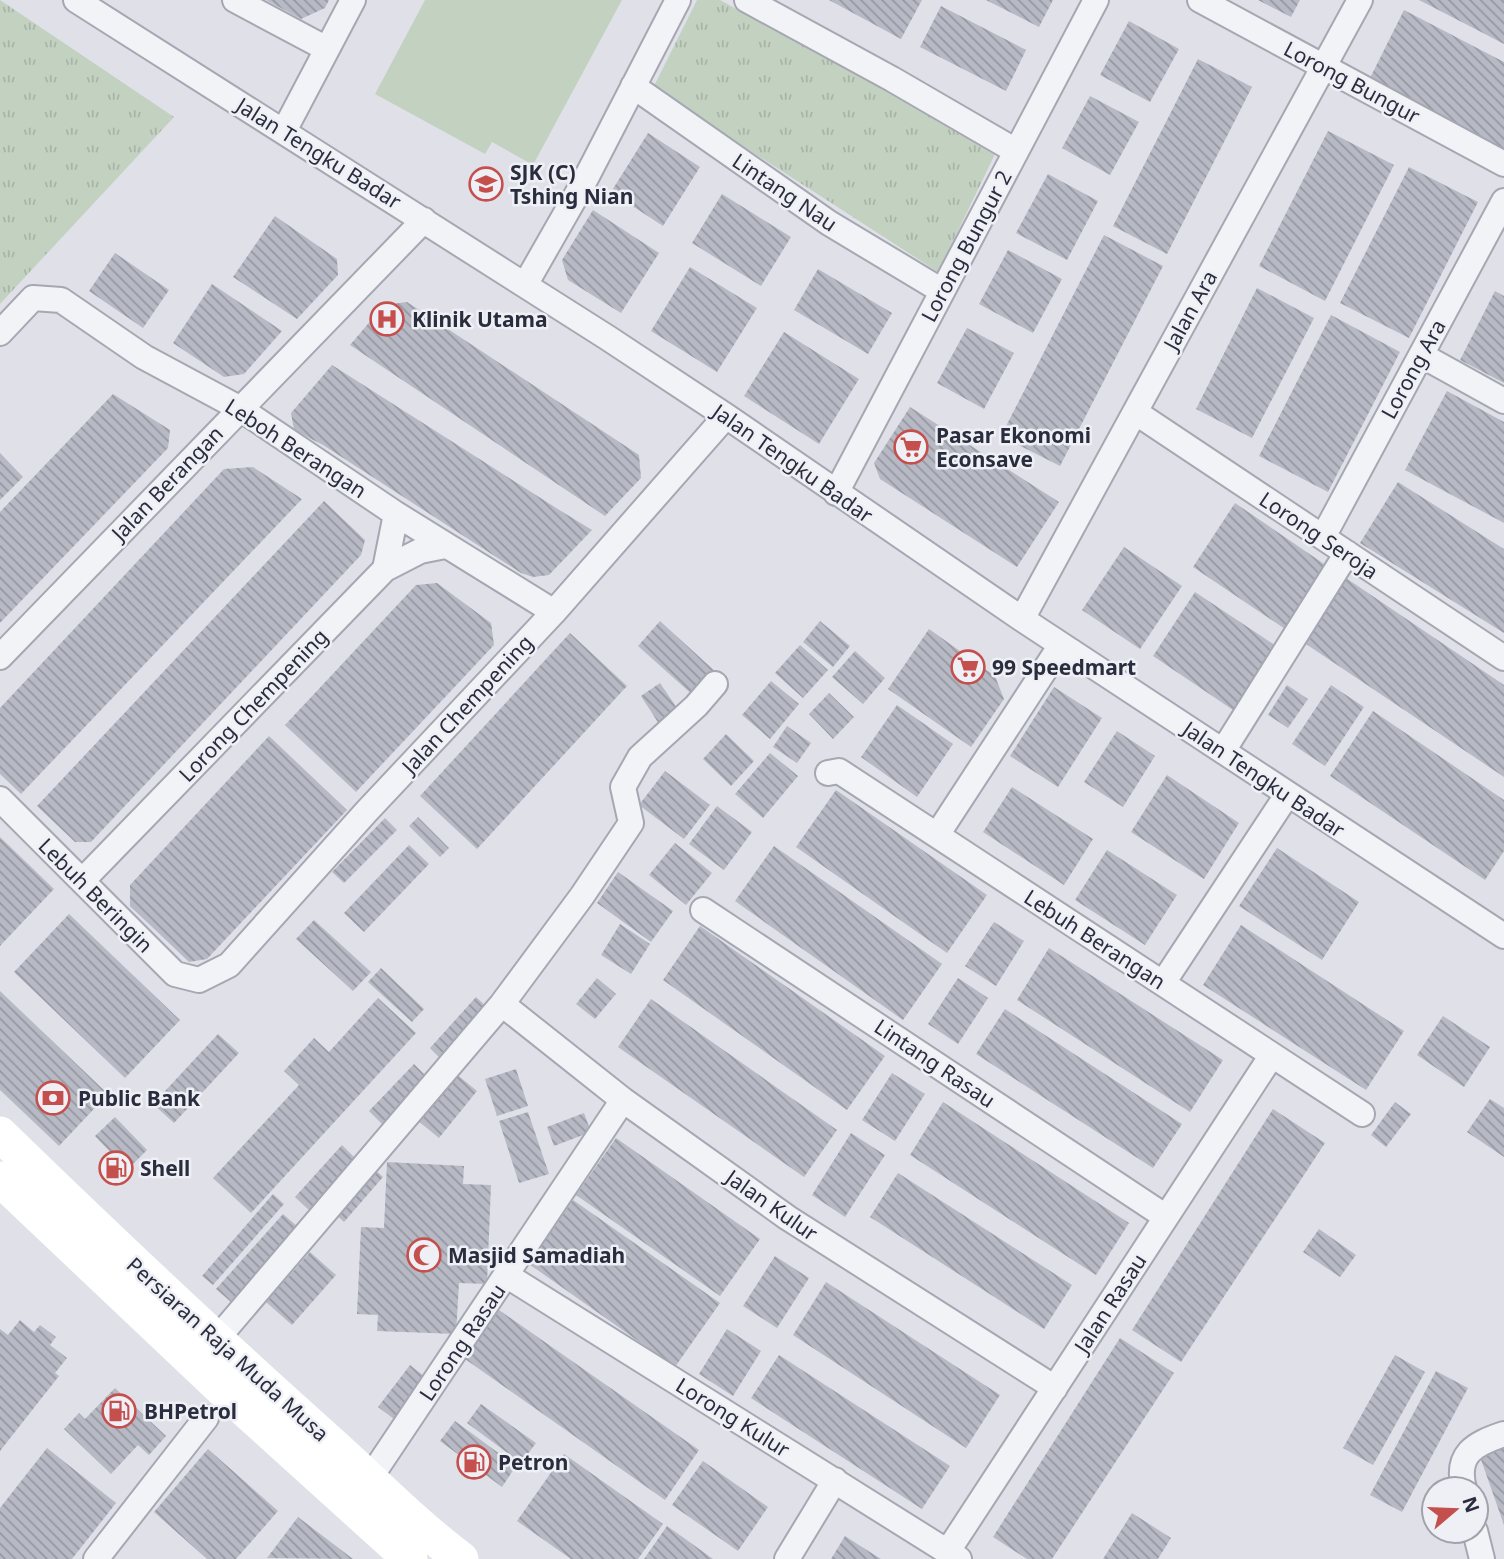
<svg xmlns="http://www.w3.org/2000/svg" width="1504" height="1559" font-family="'Noto Sans',sans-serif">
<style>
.grass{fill:url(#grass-tufts)}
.green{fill:#c3d1c1}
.building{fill:url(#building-back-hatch)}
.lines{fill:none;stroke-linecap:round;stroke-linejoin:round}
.minor-casing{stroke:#a5a7b2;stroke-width:28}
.minor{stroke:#f2f3f6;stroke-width:24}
.secondary{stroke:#fff;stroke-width:35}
.labels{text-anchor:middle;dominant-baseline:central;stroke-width:5;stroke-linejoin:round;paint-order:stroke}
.street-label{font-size:21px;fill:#292d3e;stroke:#eff0f5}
.poi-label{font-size:21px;font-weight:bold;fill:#292d3e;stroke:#eff0f5;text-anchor:start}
</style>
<defs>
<pattern id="grass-tufts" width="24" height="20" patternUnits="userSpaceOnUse" patternTransform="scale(1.75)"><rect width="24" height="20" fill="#c3d1c1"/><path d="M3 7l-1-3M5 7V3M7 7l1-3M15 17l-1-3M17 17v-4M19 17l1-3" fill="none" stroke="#a8b4a7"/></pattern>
<pattern id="building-back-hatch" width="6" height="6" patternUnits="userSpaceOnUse" patternTransform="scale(1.75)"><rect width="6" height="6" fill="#b7bac4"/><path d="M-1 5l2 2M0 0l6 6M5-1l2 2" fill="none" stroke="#9598a1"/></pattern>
</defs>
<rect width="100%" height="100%" fill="#e0e1e8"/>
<path class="grass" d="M0,0L174,117L0,304Z
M697,0H720L997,150L938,272L653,88Z"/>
<path class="green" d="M425,0H622L533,165L492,142L485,154L375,94Z"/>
<path class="building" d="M266,0H329L325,8L301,19Z
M829,0H922L901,39Z
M986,0H1053L1039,27Z
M1258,0H1300L1291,17Z
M1419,0H1504V44L1483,33Z
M941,6L1026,50L1006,91L920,47Z
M1404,10L1504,62V152L1368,82Z
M1129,21L1179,49L1150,102L1100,75Z
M1198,59L1252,87L1167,254L1113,226Z
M1090,96L1139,122L1110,175L1062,148Z
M1328,131L1394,165L1325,301L1259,266Z
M648,133L700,167L663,226L611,192Z
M1409,167L1478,202L1409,338L1340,303Z
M1048,174L1098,201L1067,260L1016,233Z
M722,194L791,237L761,286L692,243Z
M593,210L659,253L621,313L568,280L562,260Z
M275,216L337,259L338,275L297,319L233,277Z
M1104,235L1163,266L1060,466L1001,436Z
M1008,250L1062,279L1033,333L979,304Z
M115,253L169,290L143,328L89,291Z
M690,267L757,308L717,372L651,331Z
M818,269L892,313L868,354L794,310Z
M212,284L282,331L244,374L224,377L173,343Z
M1257,288L1314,318L1252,438L1196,409Z
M1495,291L1504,296V383L1460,360Z
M407,302L639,455L641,478L605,516L350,345L384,305Z
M1331,315L1400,352L1328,492L1259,456Z
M967,328L1014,353L984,409L937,383Z
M784,332L859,379L819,444L744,396Z
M332,365L561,511L592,530L549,575L533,577L521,573L323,445L294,430L291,413Z
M1447,391L1504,422V523L1405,470Z
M113,394L170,430L168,448L0,623V512Z
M910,407L1059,502L1017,567L880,479L874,463Z
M0,453L23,477L0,500Z
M253,467L302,499L21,794L0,774V708L224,469Z
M1398,482L1504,549V633L1360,543Z
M324,501L365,540L361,555L91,842H75L37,806Z
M1235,503L1330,568L1288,631L1193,567Z
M1124,547L1182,586L1140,649L1082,610Z
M1343,576L1504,685V777L1300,640Z
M437,583L491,623L494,645L356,792L285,725L416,585Z
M1195,592L1282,650L1239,714L1153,656Z
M660,621L717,673L695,697L638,646Z
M820,621L850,646L833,667L803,642Z
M929,629L995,676L1004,699L971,747L888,689Z
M570,633L627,686L477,849L420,796Z
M800,645L828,670L803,698L775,673Z
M855,651L885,678L863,704L832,677Z
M771,681L799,704L770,739L742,715Z
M660,683L679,711L659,724L641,696Z
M1287,685L1308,699L1288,728L1268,715Z
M1331,685L1364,707L1325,766L1292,744Z
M1054,687L1102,718L1058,787L1010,756Z
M829,693L854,717L833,739L809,714Z
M897,705L953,744L917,797L861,757Z
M1373,711L1504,800V851L1485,880L1330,776Z
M787,726L811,743L797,763L773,747Z
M1117,731L1155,756L1123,807L1084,782Z
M726,734L754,761L731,786L703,759Z
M269,736L347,810L207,959L189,962L130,906V885Z
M770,753L798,776L763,818L735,794Z
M665,771L710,805L684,839L639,805Z
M1167,775L1239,823L1204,879L1131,832Z
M1012,787L1093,839L1064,885L983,832Z
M836,790L987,895L947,953L796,847Z
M717,806L752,832L724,870L689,844Z
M418,817L449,848L440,857L409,826Z
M385,818L397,830L344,883L332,872Z
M0,837L54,889L0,946Z
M675,843L712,873L686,905L649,875Z
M409,845L429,864L364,932L344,913Z
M774,846L942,964L903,1020L735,901Z
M1277,848L1359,902L1322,960L1239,906Z
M1107,850L1177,895L1145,945L1075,900Z
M618,872L673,911L651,942L597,903Z
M69,914L180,1020L125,1078L14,972Z
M314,920L371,972L353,991L296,939Z
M994,922L1024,941L996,986L965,966Z
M620,924L650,944L631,974L601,955Z
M1241,925L1404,1031L1366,1090L1203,985Z
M700,926L885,1056L847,1110L663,980Z
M1049,948L1223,1060L1190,1112L1017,1000Z
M381,968L424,1009L412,1022L368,982Z
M597,978L616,994L595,1019L576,1004Z
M958,978L988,998L958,1044L928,1024Z
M0,991L108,1094L59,1146L0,1090Z
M476,997L489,1009L442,1060L430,1048Z
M378,998L416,1033L251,1213L213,1178L299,1085L284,1071L314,1038L329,1052Z
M651,999L837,1130L804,1177L618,1047Z
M1005,1009L1182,1124L1153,1168L976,1054Z
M1443,1016L1490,1047L1464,1087L1417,1055Z
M218,1034L239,1053L174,1123L153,1104Z
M414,1064L428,1078L383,1125L369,1111Z
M516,1069L528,1106L497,1116L485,1079Z
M455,1073L477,1091L439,1138L417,1120Z
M892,1073L925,1094L895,1141L862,1120Z
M1490,1099L1504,1108V1157L1467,1132Z
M943,1102L1129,1223L1096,1275L910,1155Z
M1395,1102L1411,1114L1386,1147L1371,1135Z
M1273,1109L1325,1143L1181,1362L1132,1330Z
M528,1112L549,1174L519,1183L499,1121Z
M584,1113L591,1132L554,1146L547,1127Z
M115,1117L147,1150L115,1182L104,1170L116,1158L95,1136Z
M851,1133L885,1155L845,1217L812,1195Z
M616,1138L760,1239L720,1296L576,1195Z
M342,1145L356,1159L309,1210L295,1197Z
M387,1162L464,1166L463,1184L491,1185L487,1284L459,1283L456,1334L377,1331L378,1315L357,1314L361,1227L384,1228Z
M372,1167L383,1177L344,1222L333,1212Z
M898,1173L1072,1285L1044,1329L870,1217Z
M273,1194L284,1204L213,1285L202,1276Z
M573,1200L720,1303L675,1367L529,1264Z
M283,1214L298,1227L231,1302L216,1289Z
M1319,1229L1356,1255L1340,1277L1303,1252Z
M310,1252L336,1275L292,1325L266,1302Z
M775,1256L809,1278L777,1328L743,1306Z
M826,1282L1000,1395L966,1448L793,1335Z
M499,1310L699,1450L665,1500L465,1359Z
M20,1320L34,1332L40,1325L56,1337L50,1345L67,1358L55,1373L59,1376L0,1451V1329L8,1335Z
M727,1329L761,1351L733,1396L699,1374Z
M1120,1338L1174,1373L1052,1559H1027L993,1537Z
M779,1355L950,1466L922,1509L751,1398Z
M1395,1355L1425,1372L1373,1465L1343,1448Z
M410,1365L425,1377L394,1419L378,1407Z
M1436,1371L1468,1388L1402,1512L1370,1495Z
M115,1388L166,1436L149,1455L138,1445L111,1474L64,1429L79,1413L85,1419Z
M481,1404L536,1443L521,1463L467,1423Z
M455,1421L516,1466L502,1487L440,1441Z
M1504,1446V1525L1479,1454Z
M47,1448L116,1503L72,1559H0V1508Z
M208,1449L278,1511L236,1559H207L154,1512Z
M564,1454L663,1524L638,1559H571L517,1521Z
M703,1461L768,1507L738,1551L672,1505Z
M1132,1513L1171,1538L1158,1559H1103Z
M298,1517L353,1559L267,1558Z
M667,1526L684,1538L713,1559H644Z
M845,1536L862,1547L881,1559H831Z"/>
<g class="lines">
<defs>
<path id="minor" d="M76,0L608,338L726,416L1022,619L1504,936
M235,0L327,49
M747,0L892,79L1016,151
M1200,0L1504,164
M633,86L829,223L942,291
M284,131L353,0
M525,285L585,180L678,0
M0,333L33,298L61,300L144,357L239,408L396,514L554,612
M1421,355L1504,401
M1135,412L1504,658
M836,493L1096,0
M1323,537L1504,201
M385,569L420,551L445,546
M1022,619L1360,0
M0,657L424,220
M1223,751L1347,553
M828,773L839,771L1362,1114
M0,799L175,974L199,980L229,965L367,811L554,612L726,416
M937,835L1061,645
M82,881L385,569L396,514
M703,910L1166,1217
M1163,983L1287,795
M502,1004L623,1100L788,1218L1055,1388
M506,1275L959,1559
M216,1340L502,1004L582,896L631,823L623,787L640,757L696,706L715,684
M370,1478L623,1100
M1464,1489C1455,1454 1474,1444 1504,1434
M1475,1531L1482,1559
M948,1551L1272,1055
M96,1559L206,1418
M787,1559L835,1480"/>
</defs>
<use href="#minor" class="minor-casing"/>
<use href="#minor" class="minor"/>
<path class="secondary" d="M0,1134C107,1238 215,1340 326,1439C371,1479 413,1523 461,1559
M0,1179L222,1389L410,1559"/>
</g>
<defs>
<symbol id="school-ring" viewBox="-11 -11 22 22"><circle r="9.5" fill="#eff0f5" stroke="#c44f4d" stroke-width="1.5"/><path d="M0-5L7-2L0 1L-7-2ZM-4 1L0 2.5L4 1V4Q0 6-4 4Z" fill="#c44f4d"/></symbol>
<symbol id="hospital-ring" viewBox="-11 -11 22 22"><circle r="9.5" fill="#eff0f5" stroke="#c44f4d" stroke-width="1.5"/><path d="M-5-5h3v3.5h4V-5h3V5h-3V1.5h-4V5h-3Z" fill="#c44f4d"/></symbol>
<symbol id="supermarket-ring" viewBox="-11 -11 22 22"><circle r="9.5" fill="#eff0f5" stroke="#c44f4d" stroke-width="1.5"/><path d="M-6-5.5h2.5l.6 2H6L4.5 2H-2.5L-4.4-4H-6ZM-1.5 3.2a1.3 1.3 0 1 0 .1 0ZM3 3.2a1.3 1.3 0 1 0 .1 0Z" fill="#c44f4d"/></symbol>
<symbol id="bank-ring" viewBox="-11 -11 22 22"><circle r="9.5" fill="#eff0f5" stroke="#c44f4d" stroke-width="1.5"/><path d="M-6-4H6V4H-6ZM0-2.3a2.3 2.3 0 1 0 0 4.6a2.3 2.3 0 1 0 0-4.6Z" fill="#c44f4d"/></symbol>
<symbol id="fuel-ring" viewBox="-11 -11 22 22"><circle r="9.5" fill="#eff0f5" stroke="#c44f4d" stroke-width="1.5"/><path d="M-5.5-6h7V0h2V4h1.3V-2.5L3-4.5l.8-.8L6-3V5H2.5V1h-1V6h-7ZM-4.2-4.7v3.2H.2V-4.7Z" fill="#c44f4d"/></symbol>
<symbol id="mosque-ring" viewBox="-11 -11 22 22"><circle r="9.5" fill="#eff0f5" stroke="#c44f4d" stroke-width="1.5"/><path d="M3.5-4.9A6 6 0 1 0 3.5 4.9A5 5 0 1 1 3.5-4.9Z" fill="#c44f4d"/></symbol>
</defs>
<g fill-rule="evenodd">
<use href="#school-ring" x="467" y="165" width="38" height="38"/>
<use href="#hospital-ring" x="368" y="300" width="38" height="38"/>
<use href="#supermarket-ring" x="892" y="428" width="38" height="38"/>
<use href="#supermarket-ring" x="949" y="648" width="38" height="38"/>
<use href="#bank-ring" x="34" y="1079" width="38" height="38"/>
<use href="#fuel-ring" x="97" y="1149" width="38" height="38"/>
<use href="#mosque-ring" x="405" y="1236" width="38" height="38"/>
<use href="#fuel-ring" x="100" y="1392" width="38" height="38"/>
<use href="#fuel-ring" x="455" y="1443" width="38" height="38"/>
</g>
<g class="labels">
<g class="street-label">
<text transform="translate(1352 82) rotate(28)">Lorong Bungur</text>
<text transform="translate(319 153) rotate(32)">Jalan Tengku Badar</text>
<text transform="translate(785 192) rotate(34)">Lintang Nau</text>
<text transform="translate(966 246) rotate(-62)">Lorong Bungur 2</text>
<text transform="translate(1190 310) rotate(-61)">Jalan Ara</text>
<text transform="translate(1413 369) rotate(-61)">Lorong Ara</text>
<text transform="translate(296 448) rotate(33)">Leboh Berangan</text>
<text transform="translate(793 463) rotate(35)">Jalan Tengku Badar</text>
<text transform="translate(167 483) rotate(-46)">Jalan Berangan</text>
<text transform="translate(1319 535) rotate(34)">Lorong Seroja</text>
<text transform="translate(467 704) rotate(-47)">Jalan Chempening</text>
<text transform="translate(253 705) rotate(-46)">Lorong Chempening</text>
<text transform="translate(1264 779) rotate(34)">Jalan Tengku Badar</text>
<text transform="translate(96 895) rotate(45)">Lebuh Beringin</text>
<text transform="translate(1095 939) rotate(33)">Lebuh Berangan</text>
<text transform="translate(935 1063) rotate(34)">Lintang Rasau</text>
<text transform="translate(772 1205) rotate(35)">Jalan Kulur</text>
<text transform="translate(1110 1303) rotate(-57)">Jalan Rasau</text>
<text transform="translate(462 1342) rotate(-56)">Lorong Rasau</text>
<text transform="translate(228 1349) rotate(42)">Persiaran Raja Muda Musa</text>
<text transform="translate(733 1417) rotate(32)">Lorong Kulur</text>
</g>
<g class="poi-label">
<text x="510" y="172">SJK (C)<tspan x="510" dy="24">Tshing Nian</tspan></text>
<text x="412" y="319">Klinik Utama</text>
<text x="936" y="435">Pasar Ekonomi<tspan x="936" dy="24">Econsave</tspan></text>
<text x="992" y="667">99 Speedmart</text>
<text x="78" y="1098">Public Bank</text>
<text x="140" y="1168">Shell</text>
<text x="448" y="1255">Masjid Samadiah</text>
<text x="144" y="1411">BHPetrol</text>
<text x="498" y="1462">Petron</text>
</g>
</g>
<g transform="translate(1455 1510) rotate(71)"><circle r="33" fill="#eff0f5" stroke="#a0a2ac" stroke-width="2"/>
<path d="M0-5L12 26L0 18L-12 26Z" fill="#c44f4d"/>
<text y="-10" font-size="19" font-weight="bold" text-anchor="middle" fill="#292d3e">N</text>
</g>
</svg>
